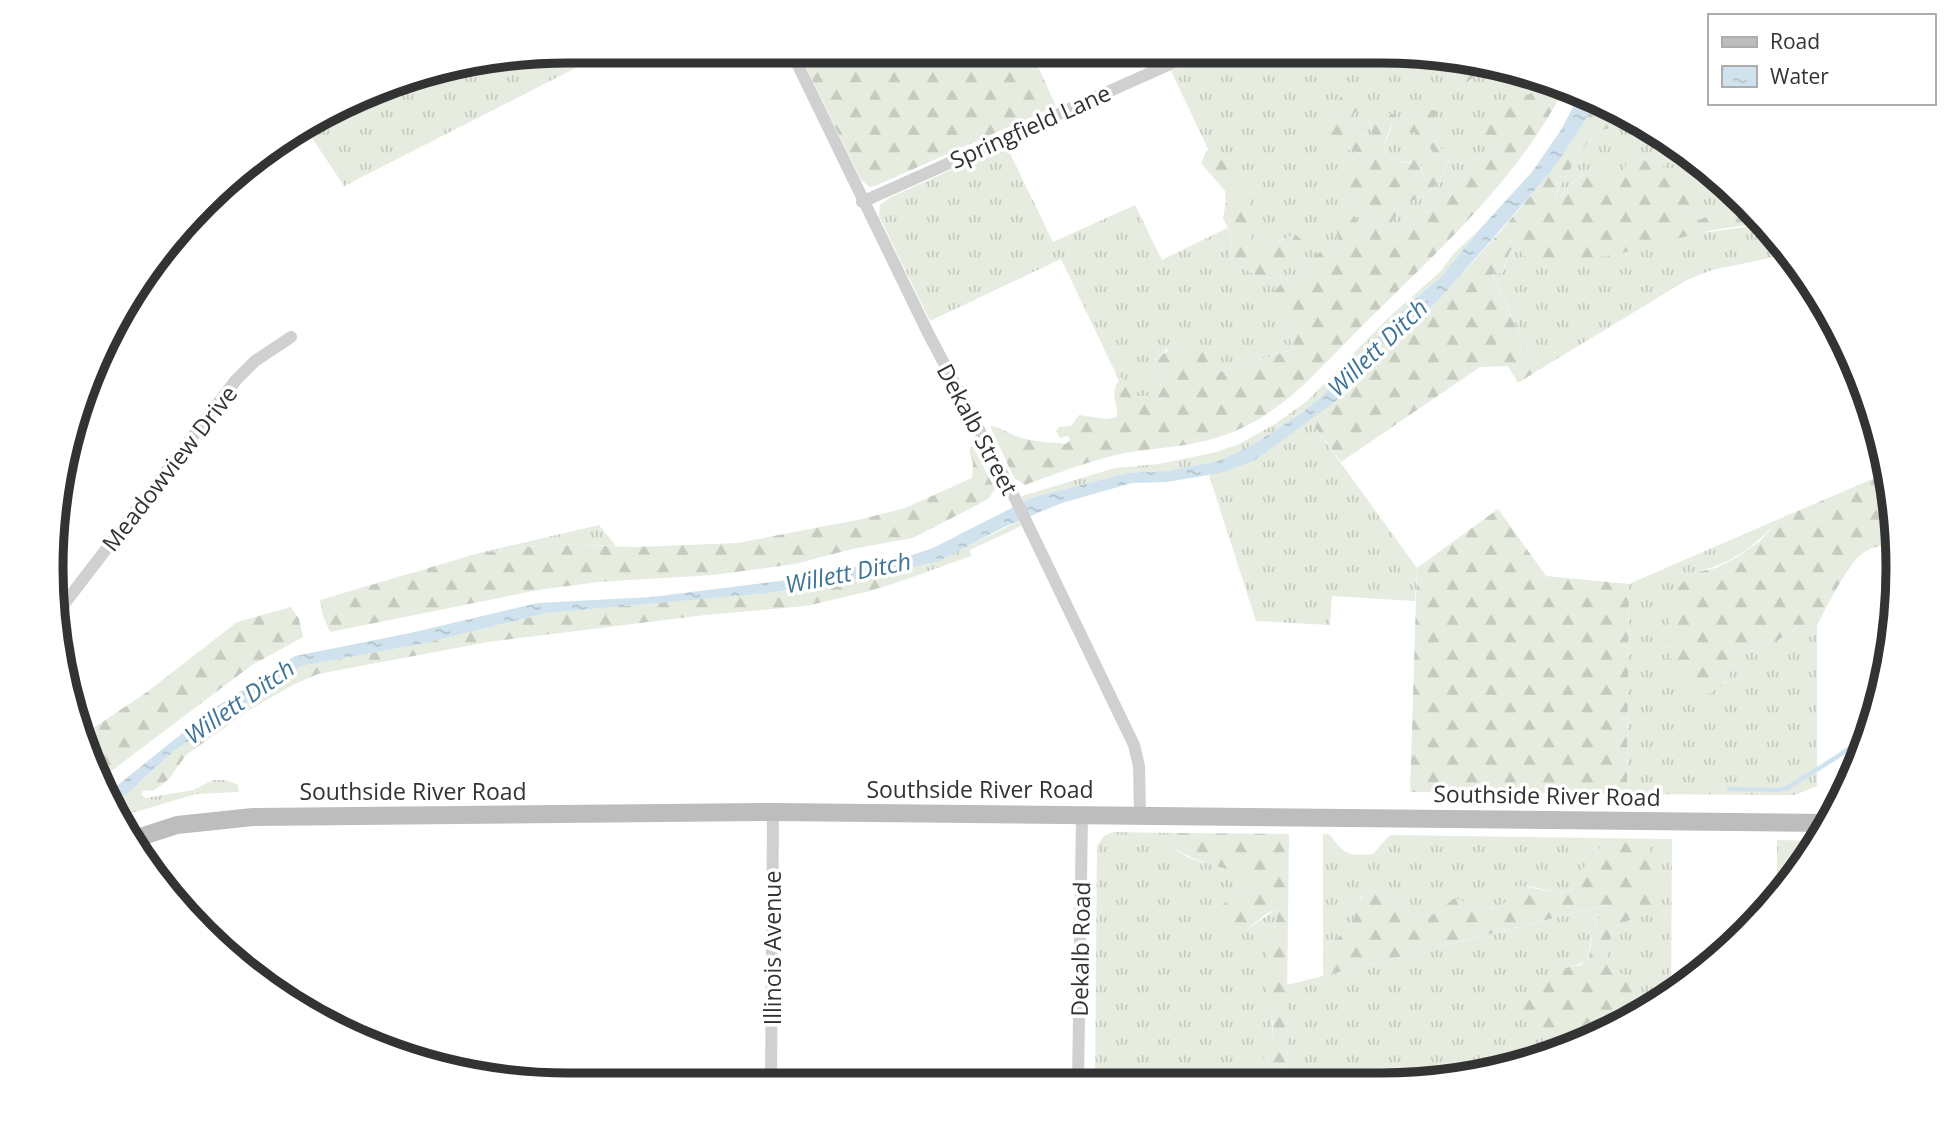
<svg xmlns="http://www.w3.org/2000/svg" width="1949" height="1136" font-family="'Open Sans',sans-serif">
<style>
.grass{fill:url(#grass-tufts)}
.forest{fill:url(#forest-firs)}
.water{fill:url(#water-ripples)}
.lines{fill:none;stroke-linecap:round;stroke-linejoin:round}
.stream{stroke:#cfe2ee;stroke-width:4.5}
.street{stroke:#d0d0d0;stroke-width:12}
.secondary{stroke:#bdbdbd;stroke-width:18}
.labels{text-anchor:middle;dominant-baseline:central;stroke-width:7;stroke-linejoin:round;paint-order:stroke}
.street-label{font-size:23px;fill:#333;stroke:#fff}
.water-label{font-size:24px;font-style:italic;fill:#3f7597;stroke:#fff}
.rim{fill:none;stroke:#333;stroke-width:9}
</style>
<defs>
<pattern id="grass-tufts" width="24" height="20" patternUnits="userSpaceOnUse" patternTransform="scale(1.75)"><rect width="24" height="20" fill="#e6ecdf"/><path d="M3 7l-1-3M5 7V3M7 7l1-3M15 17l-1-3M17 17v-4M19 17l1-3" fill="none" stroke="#c6cbc0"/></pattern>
<pattern id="forest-firs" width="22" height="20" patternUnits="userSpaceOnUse" patternTransform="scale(1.75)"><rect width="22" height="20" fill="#e6ecdf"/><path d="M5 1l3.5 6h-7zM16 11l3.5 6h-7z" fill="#c6cbc0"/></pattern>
<pattern id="water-ripples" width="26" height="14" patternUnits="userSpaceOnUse" patternTransform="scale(1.75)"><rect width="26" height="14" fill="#cfe2ee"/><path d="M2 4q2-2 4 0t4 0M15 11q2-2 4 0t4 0" fill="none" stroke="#b2c2cd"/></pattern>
</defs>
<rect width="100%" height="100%" fill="#fff"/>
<path class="grass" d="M568,51H609L344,186L306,129L402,78Z
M1213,52H1382L1381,55L1402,58L1412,77L1414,91H1420L1426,73H1434L1425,67L1422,53L1459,61L1455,71L1469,82L1481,71L1499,73L1504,70L1532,75L1540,84L1532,93L1522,98L1491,146L1490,157L1479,153L1455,187L1404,231L1390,226L1400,207L1426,194L1436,185L1451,158C1444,148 1434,145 1426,137L1433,125L1418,118L1405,120L1434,152L1429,159L1433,176L1428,182L1423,178C1422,168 1421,159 1410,156L1413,162C1402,164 1392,159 1384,152C1385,138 1392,129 1395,115L1384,113L1369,120L1373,137L1354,133L1347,128L1351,117L1358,110L1349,104L1341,119L1355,152L1366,154L1367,166L1349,197L1360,207L1368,225L1364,240L1354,231L1336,226L1340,254L1308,261L1304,274L1296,282L1280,277L1275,267L1284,238L1274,244L1268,240H1251L1253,221L1232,188L1216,147L1209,151L1171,71Z
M1625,117L1665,136L1656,159L1650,162L1640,159L1623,173C1595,170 1587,167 1566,190C1561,195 1561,198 1554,201C1556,190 1589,137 1598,132C1610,126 1619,131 1625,117Z
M1006,145L1053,242L1135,205L1162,260L1227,228L1232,237L1230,260L1261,278L1275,279L1282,285L1280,312L1290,330L1288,336L1295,349L1216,373L1167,349L1156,359L1154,372L1159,377L1161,391L1156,396H1133L1121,378L1119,380L1061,259L930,321L879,216L880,205L889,198Z
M1680,148L1746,202L1751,208L1718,211L1699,220L1695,212C1703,179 1689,177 1662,167Z
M1760,225H1765L1789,254L1712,270L1687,280L1537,371L1492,273L1503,272L1510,251L1517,245L1693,234Z
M1479,230L1442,276L1404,309L1322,396L1303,412L1251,446L1218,461L1167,471L1128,473L1033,497L1023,502L1022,496L1115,468L1159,464L1212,453L1237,445L1275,424L1306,402L1389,317L1441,271L1453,254Z
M1309,419L1417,568L1415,601L1332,596L1330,625L1256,621L1209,475L1254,461Z
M1781,518C1753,548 1732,564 1692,573L1723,685L1734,666L1746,653L1777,641L1799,626L1817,625V786L1795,795L1627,794L1629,584Z
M1019,521L1021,526L970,550L971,556L904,580L906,572L902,569L939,560Z
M599,525L616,546L551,544L479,553Z
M213,780H226L238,785L239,792L196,794L122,816L115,803L139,784L143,792L141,794L146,798L193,790Z
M1113,832L1176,833L1172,844C1183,863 1218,864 1238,870C1245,872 1252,876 1258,880L1253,890L1235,895L1245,931L1279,907L1268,951L1273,1043L1267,1058L1245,1073L1264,1077V1084H1095L1097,846L1104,836Z
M1323,834L1330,835C1345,855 1348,856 1373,854L1388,837L1391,835L1672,839L1671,992L1632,1019L1642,995L1619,973L1609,969L1607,948L1615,927L1636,917L1608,842L1595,853L1571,890L1559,893L1528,886L1513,894L1503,905L1478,912L1471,905L1442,909L1432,915L1414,919C1410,906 1398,904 1386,902L1377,889L1362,895C1352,925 1352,931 1323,947Z
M1777,840L1819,841L1811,855L1777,897Z
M1607,905C1603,913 1597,922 1594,930C1584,956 1599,961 1564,968L1565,1036L1594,1037L1547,1058L1415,1084H1286L1287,985Z"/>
<path class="forest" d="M798,51H1031L1056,106L875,186L870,187L861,180Z
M1382,52L1422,53L1425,67L1435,73L1426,74L1420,91H1414L1412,77L1402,58L1387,60L1380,54Z
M1459,61L1504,70L1500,73L1481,71L1468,82L1458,81L1455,71Z
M1532,75L1548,78L1565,87C1517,182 1434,254 1360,328C1324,364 1291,404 1244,427C1205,446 1172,446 1131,452C1099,457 1056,474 1025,485L1014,478L990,426C999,426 1007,433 1016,436C1033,442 1049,442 1066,444L1070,440L1068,436L1060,438L1056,431L1059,427L1071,426L1079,415L1107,419L1117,417C1118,399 1108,395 1121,377L1129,386L1133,396H1156L1161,391L1159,377L1154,372L1156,359C1171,346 1186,343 1205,348L1216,373L1295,349L1288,336L1290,329L1268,298L1281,284L1275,279L1261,278L1230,260L1232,237L1223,218L1226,202L1225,191L1201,163L1206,152L1216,147L1229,161L1239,179L1232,188L1248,196L1253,221L1251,240H1268L1274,244L1295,234L1305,243L1292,260L1275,267L1280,277L1296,282L1304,274L1308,261L1321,251L1340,254L1336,226L1346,207L1356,218L1355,231L1363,240L1368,225L1360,207L1349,197L1344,180L1367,166L1366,154L1339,148L1324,136L1326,124L1341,119L1344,114L1336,105L1341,96L1358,110L1351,117L1347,128L1355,133L1372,137L1368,108L1396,115L1386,138L1384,152C1392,159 1402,164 1412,163L1410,156L1414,145C1416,157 1422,165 1423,178L1428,182L1432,176L1429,159L1434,152L1425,143L1415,141V132L1405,133L1400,127L1405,120L1418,118L1425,110H1437L1433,125L1426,137C1434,145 1444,148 1451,157L1436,185L1426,194L1400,207L1390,226L1404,231L1455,187L1479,153L1490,156L1491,146L1483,139L1487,116L1505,103L1532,93L1540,84Z
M1595,102L1625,117C1619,131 1610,126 1598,132C1589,137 1556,190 1554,200C1561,198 1562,195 1567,189C1585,170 1598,166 1623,173L1627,162L1640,159L1650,162L1656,159L1665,136L1680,148L1662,167C1692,171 1703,181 1695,212L1699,220L1718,211L1751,208L1765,225C1717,224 1667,243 1621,253C1592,260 1558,262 1529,261L1516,246L1510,251L1502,273L1492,274L1537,371L1518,383L1508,366L1480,367L1341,462L1309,419L1336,401L1372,353L1438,301L1498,234L1550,173L1577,134Z
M211,203L178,244L114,335L138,280Z
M972,445L995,489L989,498L979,504L913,538L852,549L795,564L713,575L598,582L538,590L330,632L323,616L320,600L479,553L551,544L635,547L738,543L862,519L905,508L972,478L973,463L969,451Z
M1889,472L1896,543C1885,545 1873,546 1863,553C1848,563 1827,607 1817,625L1799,626L1777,641L1746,653L1734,666L1723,685L1709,694L1695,697L1682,683L1670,655L1668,617L1677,589L1692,573L1716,568L1737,557L1760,541L1781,518Z
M1498,509L1546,576L1629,584L1627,794L1410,792L1417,568Z
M902,569L906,572L904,580L870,591L806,606L705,615L488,642L318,674L295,684L254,707L228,725L186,755L169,779L153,791L140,790L139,784L174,751L301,666L421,644L547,613L816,588Z
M291,607L299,619L303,637L252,665L102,778L80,737L147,692L237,622Z
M1176,833L1289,834L1286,1084H1264V1077L1245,1073L1252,1059L1267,1058C1282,1022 1263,999 1266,967C1267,947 1275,927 1279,908L1266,914L1245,931L1216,925V910L1235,895L1253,890L1258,880C1237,869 1182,861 1172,844Z
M1608,842L1646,843L1659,868L1652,914L1636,917L1615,927L1607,948L1609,969L1636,979L1642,995L1632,1019L1594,1037L1565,1036L1528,1027L1521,1004L1530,983L1564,968L1581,965L1589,957L1593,932L1606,905L1323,976V947C1360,927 1350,918 1368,885L1377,889L1386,902C1398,904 1410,906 1414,919L1432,915L1455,898L1471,905L1478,912C1499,906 1508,906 1517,885L1559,893L1571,890L1589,858Z"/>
<path class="water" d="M1580,94L1595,102L1577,134L1550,173L1438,301L1372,353L1336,401L1254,461L1220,473L1167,482L1132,483L1062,503L1004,527L939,561L847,581L768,593L547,613L421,644L301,666L174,751L133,789L115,803L109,792L210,711L295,656L410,633L538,603L651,597L822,576L885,559L912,555L933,548L1033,497L1128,473L1167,471L1218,461L1251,446L1303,412L1322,396L1404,309L1442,276L1479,230L1532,172L1561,130Z"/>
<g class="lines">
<path class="stream" d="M1729,789L1778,790L1787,788L1837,757L1868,734"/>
<path class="street" d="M791,51L928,333L1013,494L1134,745L1139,766L1140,815
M862,202L1197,52
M58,612L236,380L255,361L291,337
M137,838L142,853
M564,1084L600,1080L771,1082
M771,1084L773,812
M1078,1084L1082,814"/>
<path class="secondary" d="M134,839L177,825L253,817L773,812L1828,823"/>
</g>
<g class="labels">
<g class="street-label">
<text transform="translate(1030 126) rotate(-24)">Springfield Lane</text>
<text transform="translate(978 429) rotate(62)">Dekalb Street</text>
<text transform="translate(169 468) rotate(-52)">Meadowview Drive</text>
<text x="980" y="789">Southside River Road</text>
<text x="413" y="791">Southside River Road</text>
<text transform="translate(1547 795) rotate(1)">Southside River Road</text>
<text transform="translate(772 948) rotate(-90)">Illinois Avenue</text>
<text transform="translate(1080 949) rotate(-89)">Dekalb Road</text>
</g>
<g class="water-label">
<text transform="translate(1377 347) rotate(-44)">Willett Ditch</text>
<text transform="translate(848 572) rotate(-11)">Willett Ditch</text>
<text transform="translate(239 701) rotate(-35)">Willett Ditch</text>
</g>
</g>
<path d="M0 0H1949V1136H0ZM568 63H1381A505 505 0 0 1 1886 568V568A505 505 0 0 1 1381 1073H568A505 505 0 0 1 63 568V568A505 505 0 0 1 568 63Z" fill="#fff" fill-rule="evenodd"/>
<path class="rim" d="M568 63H1381A505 505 0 0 1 1886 568V568A505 505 0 0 1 1381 1073H568A505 505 0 0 1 63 568V568A505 505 0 0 1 568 63Z"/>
<rect x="1708" y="14" width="228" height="91" fill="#ffffff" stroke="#adadad" stroke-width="2"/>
<rect x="1722" y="37" width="35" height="10" fill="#bdbdbd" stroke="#adadad" stroke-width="2"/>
<text x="1770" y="49" font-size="21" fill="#333333">Road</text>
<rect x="1722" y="66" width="35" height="21" fill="url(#water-ripples)" stroke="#adadad" stroke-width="2"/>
<text x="1770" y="84" font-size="21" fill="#333333">Water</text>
</svg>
